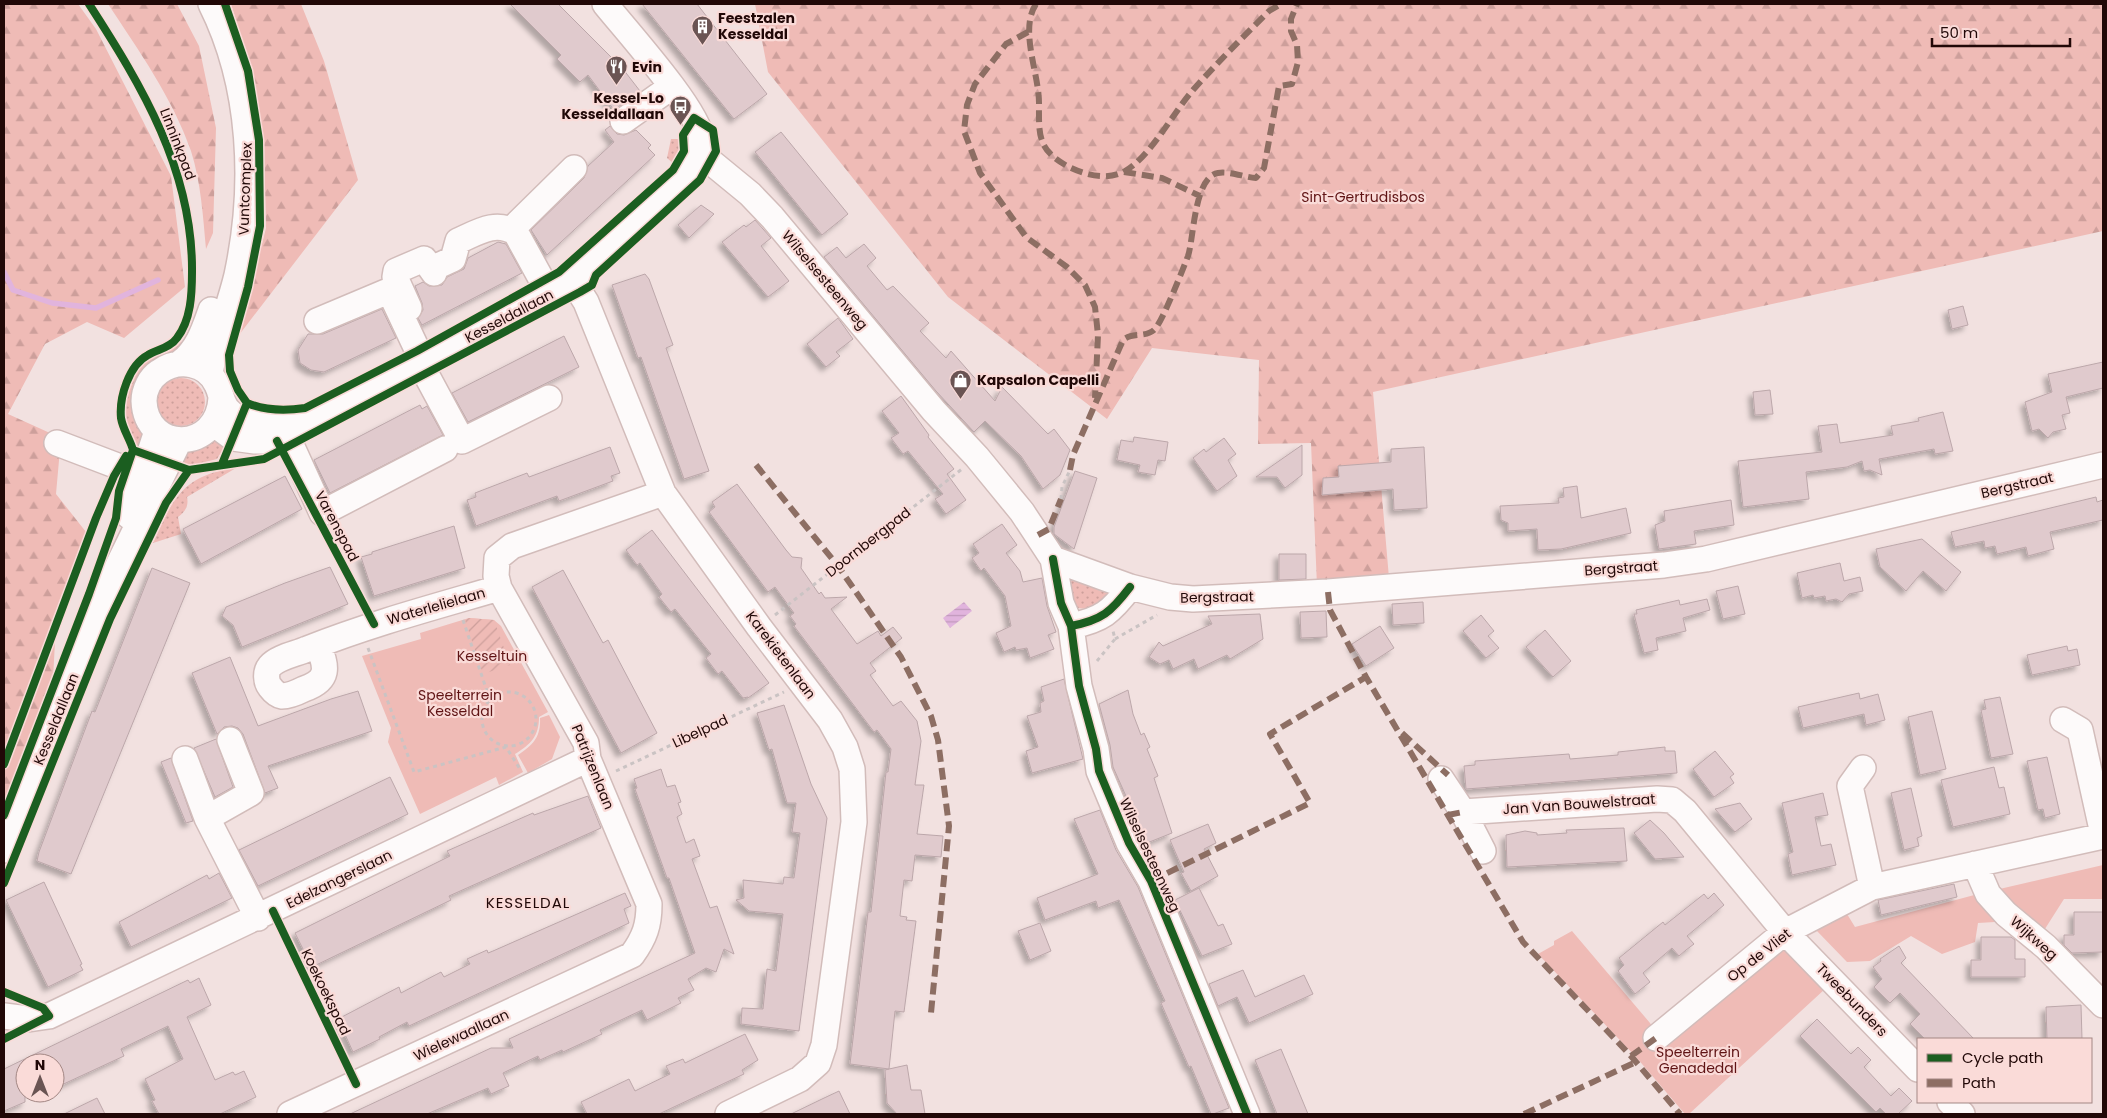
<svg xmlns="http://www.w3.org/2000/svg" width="2107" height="1118" font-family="Poppins,sans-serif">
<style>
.grass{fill:url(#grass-dots)}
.forest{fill:url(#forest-firs)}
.park{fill:#efbbb6}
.garden{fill:url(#garden-furrows)}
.water{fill:url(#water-rules)}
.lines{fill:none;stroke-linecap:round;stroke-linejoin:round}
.stream{stroke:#e1b4dd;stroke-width:5.5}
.building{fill:#e0cacd;stroke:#bca7aa;filter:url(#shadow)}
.minor-casing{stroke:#d2bcba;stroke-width:28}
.path{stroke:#cac3c3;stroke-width:3;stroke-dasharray:4 4;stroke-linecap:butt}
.minor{stroke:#fdfafa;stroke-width:25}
.quiet{stroke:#8d6e63;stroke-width:6;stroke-dasharray:12 6;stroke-linecap:butt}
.cycleway-casing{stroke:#fadbd8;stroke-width:11}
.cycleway{stroke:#1b5e20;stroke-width:8}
.labels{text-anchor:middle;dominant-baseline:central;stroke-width:4.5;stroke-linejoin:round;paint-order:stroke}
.poi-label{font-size:14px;font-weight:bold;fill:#210807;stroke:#fadbd8;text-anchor:start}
.street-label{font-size:14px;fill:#210807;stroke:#fadbd8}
.park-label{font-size:14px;fill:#5f1314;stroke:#fadbd8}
.neighbourhood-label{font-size:15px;letter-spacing:1px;fill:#210807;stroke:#fadbd8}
</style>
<defs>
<pattern id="grass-dots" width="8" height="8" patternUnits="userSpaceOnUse" patternTransform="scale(1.25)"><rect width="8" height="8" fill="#efbbb6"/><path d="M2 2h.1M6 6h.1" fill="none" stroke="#cd9f9b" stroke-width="1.8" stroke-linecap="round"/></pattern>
<pattern id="forest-firs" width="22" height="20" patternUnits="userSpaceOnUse" patternTransform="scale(1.25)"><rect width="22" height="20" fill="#efbbb6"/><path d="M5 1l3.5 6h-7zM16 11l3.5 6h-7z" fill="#cd9f9b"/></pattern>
<pattern id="garden-furrows" width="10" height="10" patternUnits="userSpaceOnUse" patternTransform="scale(1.25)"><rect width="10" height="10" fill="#efbbb6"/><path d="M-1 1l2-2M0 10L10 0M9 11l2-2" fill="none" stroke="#cd9f9b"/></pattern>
<pattern id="water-rules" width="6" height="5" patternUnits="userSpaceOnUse" patternTransform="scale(1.25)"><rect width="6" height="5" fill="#e1b4dd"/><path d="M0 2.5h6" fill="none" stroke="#c199bc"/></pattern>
<filter id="shadow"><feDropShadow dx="-4.5" dy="4.5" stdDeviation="2.5" flood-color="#0004"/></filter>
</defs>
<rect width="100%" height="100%" fill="#f2e1e0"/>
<path class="grass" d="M671,139H683L680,156L675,165L667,158Z
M183,341L186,345L164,359L141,448L138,447C123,423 122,405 134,379C137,372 139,364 146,359C152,355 161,355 167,351C173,348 176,343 183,341Z
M157 402a24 24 0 1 1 48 0a24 24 0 1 1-48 0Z
M214,441H228L217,459L193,465L181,464L180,456L199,443Z
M236,468L187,497C189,506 185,512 178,517L181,534L153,543C173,498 183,475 236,468Z
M1060,573L1120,592C1106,600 1092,613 1075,607Z"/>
<path class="forest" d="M4,4H78L96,29L171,176L185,287L124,338L87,322L45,344L8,414L61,438L56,494L90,537L55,642L53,679L4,803Z
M108,4H177L199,46L216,128L213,233L206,249C203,216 201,183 191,151C172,97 139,51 108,4Z
M231,4H301L324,61L358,180L239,335L266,228L264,148L253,75Z
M755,4H2103V231L1373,392L1389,578L1317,586L1311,443L1258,444L1259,360L1152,348L1107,419L948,297L768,72Z"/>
<path class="park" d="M469,618L494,620L501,626L548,712L539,717C539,736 531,744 515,754L523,772L499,785L496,777L420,814L388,742L391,728L362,656L421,639L420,633Z
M549,715L560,737L552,759L528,773L518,755C533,745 541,737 540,718Z
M2103,865V899H2064L2043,932L2028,920L1978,923L1975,942L1942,954L1911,936L1870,961L1847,962L1816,930L1847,914L1855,927L1978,894Z
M1572,931L1650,1023L1663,1045L1778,949L1787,948L1825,989L1689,1114H1685L1636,1057L1538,954L1554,945V941Z"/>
<path class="garden" d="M469,618L494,620L510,665L483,674L465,620Z"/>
<path class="water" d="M964,602L972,611L950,628L943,618Z"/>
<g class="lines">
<path class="stream" d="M4,272L13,290L52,303L96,308L158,280"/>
</g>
<path class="building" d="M510,4H558L623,69L640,91L614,110L588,75L580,82L557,59L561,55Z
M642,4H697L767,94L734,119Z
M610,126L617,134L624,135L636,130L651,145L648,148L655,155L547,255L531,230L584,178L588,166L614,142L605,130Z
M781,132L848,214L822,235L755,152Z
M701,205L714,214L689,238L678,225Z
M755,220L771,238L761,246L789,281L768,297L722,242L744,225L746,227Z
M498,242L506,244L522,273L422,325L418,318L423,310L422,303L415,286L423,282L429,286L442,285L447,277L464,269L468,258Z
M864,244L876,258L867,266L887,290L893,286L929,323L920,331L946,358L951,351L995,401L1002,387L1048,434L1054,429L1070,450L1060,475L1043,489L1021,456L985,421L974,432L936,391L824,257L837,247L846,258Z
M645,274L649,279L673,345L666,348L709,471L684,479L641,357L638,358L612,285Z
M1963,306L1968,325L1952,329L1948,310Z
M382,309L396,338L324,372L311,370L300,363L298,350L308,334H323Z
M838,318L853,339L836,352L840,356L826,367L807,344Z
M564,336L579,367L468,422L452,393Z
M2103,362V388L2066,397L2070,413L2062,415L2066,429L2053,432L2048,438L2039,429L2032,431L2025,402L2052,392L2048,374Z
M1770,390L1773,414L1755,415L1753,392Z
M901,396L929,435L928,437L954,469L947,474L966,500L946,514L935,499L943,494L908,451L903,454L891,438L899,433L882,411Z
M420,405L422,409L427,406L443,435L330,493L314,460Z
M1943,412L1953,451L1935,454L1934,449L1879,459L1882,475L1870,470L1864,471L1862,461L1847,467L1806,472L1809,499L1743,507L1738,461L1822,452L1818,426L1837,424L1840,443L1893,435L1891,426L1919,421L1918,418Z
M1134,437L1168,442L1165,461L1158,460L1155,475L1138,472L1140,465L1117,460L1121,440L1133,442Z
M1224,438L1236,454L1228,460L1237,476L1217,491L1193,458L1204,449L1206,452Z
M1302,445V475L1285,488L1277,477H1256Z
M610,447L620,473L611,476L613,481L559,501L557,496L476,526L467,500L476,497L475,493L527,473L529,477Z
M1424,447L1427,508L1394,510L1393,489L1322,495L1323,478L1339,477L1338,466L1391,462V449Z
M1075,471L1097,478L1074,549L1054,534V527Z
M285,476L302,509L201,564L183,529Z
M737,484L786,550L792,557L802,558L801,568L819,594L821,592L825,598L847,597L831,609L857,644L878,631L881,636L893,627L902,638L870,663L876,671L870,675L893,706L901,701L917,721L921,741L915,785H924L917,834L943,836L941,857L915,855L912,881L904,880L900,916L907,917L906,920L916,921L904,1012L895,1011L889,1069L907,1065L911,1090H921L925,1114H897L887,1103L885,1070L889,1069L850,1064L868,912H871L886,772H888L891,749L877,730L874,732L794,626L796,624L790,616L794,613L775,587L768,592L709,512L715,507L712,502Z
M1577,486L1581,518L1626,508L1631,533L1561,549L1538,550L1537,529L1508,531V523L1501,520L1500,506L1559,503L1558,498L1564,497L1563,488Z
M2096,497L2097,502L2103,500V520L2050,532L2054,549L2028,556L2026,547L1997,554L1995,546L1985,548L1984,541L1955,547L1951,532Z
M1731,500L1734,525L1694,531L1696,544L1659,549L1655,525L1665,521L1664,511Z
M1002,524L1017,545L1006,553L1020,571L1023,582L1042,578L1047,606L1056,632L1048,635L1054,649L1030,658L1027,648L1016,650L1015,647L1004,652L996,633L1011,626L1005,596L984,568L981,571L972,558L979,553L973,544Z
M454,526L465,568L374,596L361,557L372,554V552Z
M652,530L769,683L748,698V697L743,698L722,671L718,674L706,658L711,654L675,609L671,612L659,597L662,594L640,563L637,565L626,550Z
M1922,539L1961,572L1946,591L1923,571L1906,591L1880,567L1876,549Z
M1279,554H1306V579L1279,580Z
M1840,563L1844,581L1860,577L1863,591L1849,594L1842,602L1836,599L1826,601L1825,596L1814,598L1813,595L1802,598L1797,573Z
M330,567L348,604L242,647L233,625L222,616L226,607L285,583Z
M152,568L190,583L71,874L37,861L39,852L92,711L95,712Z
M563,570L603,643L608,640L657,733L621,753L532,587Z
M1738,586L1745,614L1723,619L1716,591Z
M1707,599L1710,610L1683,618L1686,631L1656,638L1658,650L1644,653L1634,614H1637L1636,610L1679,600L1680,605Z
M1423,602L1424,623L1393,625L1392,604Z
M1326,611L1327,637L1301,638L1300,612Z
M1260,614L1263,639L1230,659L1227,655L1198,669L1194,659L1173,669L1169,660L1160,664L1149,657L1159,642L1163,646L1212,624L1208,616Z
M1481,615L1494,631L1488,636L1499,648L1486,658L1463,631Z
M1380,626L1394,648L1366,666L1352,644Z
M1545,630L1571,661L1553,677L1526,647Z
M2067,646L2068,651L2077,649L2080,665L2032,675L2027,655Z
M230,657L258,726L331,699L358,691L372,731L268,766L278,788L265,793L243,734L238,728L232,726L224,727L217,734L192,673Z
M1064,679L1083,759L1032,773L1026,751L1038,747L1027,716L1041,712L1040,703L1044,701L1041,687Z
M1128,690L1133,714L1141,735L1144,733L1150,747L1147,749L1158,776L1154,778L1172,833L1147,843L1113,767L1110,745L1099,704Z
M1859,693L1860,699L1878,694L1885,720L1866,725L1864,714L1803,728L1798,707Z
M2000,697L2013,754L1991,758L1981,710L1986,709L1984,700Z
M784,705L811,784L827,818L799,1031L741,1024L742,1008L763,1009L767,969L776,971L783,914L749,911L736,900L744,898L743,880L783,884L784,877L794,878L800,833L792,832L796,803H787L772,749L769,750L757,713Z
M1932,711L1946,769L1920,775L1908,717Z
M216,739L233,787L215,797L194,748Z
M1665,747V751H1675L1677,773L1466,789L1464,766L1475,765V761L1569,754L1570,759L1618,755V752Z
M1715,751L1734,774L1730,777L1734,783L1714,797L1693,769Z
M2047,757L2060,814L2045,818L2043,809L2038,810L2027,761Z
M171,758L193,821L186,823L161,762Z
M1994,767L1999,788L2004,787L2010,814L1953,827L1941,780Z
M661,769L667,787L675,785L681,802L678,803L682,814L677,817L686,843L694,839L700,856L692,859L710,908L717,906L734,954L724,949L716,972L706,968L688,979L694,990L678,998L681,1003L647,1020L642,1010L600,1030L602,1034L563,1052L562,1050L540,1060L538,1056L503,1073L509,1086L491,1094L488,1088L427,1114H350L491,1048H513L509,1039L695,953L669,878H667L635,789L637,788L634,779Z
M390,777L408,814L258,886L239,850Z
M1911,788L1922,836L1917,838L1919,846L1904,850L1891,793Z
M1823,793L1828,815L1815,817L1821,846L1831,844L1836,865L1792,875L1788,854L1793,852L1782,803Z
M588,796L601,828L449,896L451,900L312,967L295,933L450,856L447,851L533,813L534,815Z
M1740,803L1752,819L1735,832L1715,809Z
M1100,810L1116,850L1138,887L1229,1108L1213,1114H1211L1191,1066L1189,1067L1161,1003L1165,1001L1119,900L1098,908L1096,901L1045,920L1037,898L1098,874L1074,819Z
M1650,820L1664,833L1684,857L1655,859L1634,833Z
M1208,824L1216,843L1204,849L1218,876L1191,891L1181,873L1184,872L1170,840Z
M1624,828L1627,861L1507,867L1506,835L1525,831L1537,833V835L1567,833L1566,830Z
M219,873L232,898L131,947L119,922L207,875L209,879Z
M44,882L82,964L80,965L83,970L48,987L6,900Z
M1954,884L1957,897L1881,915L1878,900Z
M1199,888L1218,926L1223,924L1232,944L1202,956L1175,900Z
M625,893L631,906L624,909L629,923L409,1026L407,1022L379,1037L380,1039L353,1052L338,1019L399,987L401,993L441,972L444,977L470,964L467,959L487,950L488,953L493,951Z
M1714,893L1724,905L1687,936L1694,944L1686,950L1679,956L1672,948L1643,973L1650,982L1635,994L1618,971L1624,965L1619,958L1663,922L1665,925L1704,894L1708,899Z
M2074,912H2103V952L2072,953L2064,945V935H2074Z
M1040,923L1051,951L1030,960L1018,931Z
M1981,937H2011L2015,940V959H2025V977H1971V960H1981Z
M1899,946L1906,958L1901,963L1974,1039H1925L1910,1024L1920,1014L1900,993L1890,1003L1874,987L1882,979L1873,967L1881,961L1880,959Z
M1243,970L1255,997L1304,975L1313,994L1249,1023L1237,997L1218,1006L1209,984Z
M199,978L211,1005L187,1017L215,1080L233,1072L235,1075L244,1071L256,1097L220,1114H159L152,1101L155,1100L145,1079L183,1059L168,1026L121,1049L124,1056L55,1088V1063H25V1102L4,1111V1069L188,980L190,983Z
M2081,1005L2082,1039H2047L2046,1007Z
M1817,1019L1851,1054L1858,1047L1871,1060L1864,1067L1891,1096L1899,1088L1912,1101L1898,1114H1886L1880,1108L1876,1112L1800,1036Z
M745,1034L758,1060L742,1070L744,1074L659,1114H587L581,1102L629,1079L635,1091L670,1074L666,1066L683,1059L685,1063Z
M1281,1049L1291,1073L1308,1114H1277L1265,1084L1255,1060Z
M839,1091L850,1114H791L822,1099Z
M97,1098L105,1114H64Z"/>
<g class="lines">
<defs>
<path id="minor" d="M623,121L671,87
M700,153L750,194L772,217L934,411L977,457L1022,512L1053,559L1061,603L1071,626L1079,686L1096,749L1099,771L1129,843L1151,881L1247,1114
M440,265L453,259L458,241C478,232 496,220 516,233
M572,280L586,302L663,493L759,627L830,720L845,747L852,769L854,822L824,1045L818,1063L800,1079L728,1114
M550,295L516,233L515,226L574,168
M409,308L395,277L396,271L424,259L434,273
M317,321L386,292L391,294L423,362
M180,363C197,351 204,330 211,310
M420,363L462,441L549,398
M210,374C215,340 229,309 237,275C256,186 252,86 211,4
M221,398C218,453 146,453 144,401C144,390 150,378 159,372C178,358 207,362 217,385C221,393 221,401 227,409C241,426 272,427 291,423
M214,424L233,438L255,441H277L310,420L541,301L572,280L684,176C694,165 703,154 701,138C699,111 625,29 605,4
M287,436L322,513L445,449
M57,443L141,475
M129,516L157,431
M1053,559L1130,587L1170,597L1193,599L1328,592L1664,565L1706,559L2103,465
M1071,626C1102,620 1111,612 1130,587
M318,645C327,667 330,680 304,689C298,692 289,696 282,696C277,695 273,691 270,687C266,682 265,672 270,666C278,657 296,654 307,649C370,624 434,607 499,588L496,576L497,558L512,546L663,493
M2063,720L2080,730L2103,834
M185,759L207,818L258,918
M1863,768L1850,786L1872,887
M1441,779L1463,812L1483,851
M1463,812L1657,799L1672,800L1685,811L1785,932L1918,1069
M207,818L251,793L230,740
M4,850L107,588L179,441
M1975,864L1988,894L2006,914L2046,947L2103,1005
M4,1016L28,1019L49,1016L588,759
M1656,1038L1785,932L1872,887L2103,836
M1950,1102L1962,1114
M290,1114L632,955C645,937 649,925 649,904L588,759L586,743L499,588"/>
</defs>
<use href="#minor" class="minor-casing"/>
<path class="path" d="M1061,499L1062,487L1070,470
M775,615L962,469
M463,620L490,700
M1115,639L1157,615
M368,648L414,772L506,747L520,769
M1097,661L1115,639L1113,631
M482 719a27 27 0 1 1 54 0a27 27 0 1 1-54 0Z
M616,771L784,692"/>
<use href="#minor" class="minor"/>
<path class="quiet" d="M1036,4C1019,30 1039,73 1039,103C1039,135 1037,149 1067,166C1085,175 1107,181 1125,171C1150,157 1173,113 1193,90C1217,63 1243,37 1269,11L1281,4
M1028,32L1006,44L975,84L967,105L964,131L980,173L1026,237L1067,267L1085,285L1095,307L1098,335L1095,398
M1124,172L1162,178L1200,196
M756,465L838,566L901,657L931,716L938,740L949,826L931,1013
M1070,470L1073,455L1123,340C1132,332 1147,338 1155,329C1163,320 1183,269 1188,256C1194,238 1194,177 1218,173C1229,171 1244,177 1256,178L1264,168L1279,86L1292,84L1298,62L1297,45L1291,31V19L1297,4
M1038,535L1049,529L1061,499
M1328,592L1330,610L1366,677L1523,942L1631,1056L1680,1114
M1402,733L1448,775
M1448,815L1463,812
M1151,881L1310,803L1270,734L1366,677
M1631,1056L1656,1038
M1524,1114L1636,1062"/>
<defs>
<path id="cycleway" d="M89,4C142,86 193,171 192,272C192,294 191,320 177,338C170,348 158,349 148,355C129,365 119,397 121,418C123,430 130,439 133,450
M225,4L248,71L259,140L260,226L248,287L229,355L230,371L238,390L247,403
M277,441L374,624
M133,450L189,470L264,459L580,292L592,285L596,275L700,180L716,151L713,130L694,118L683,135L684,151L673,170L559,272L417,351L305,408C285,411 266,411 247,403
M222,464L247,403
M1053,559L1061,603L1071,626L1079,686L1096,749L1099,771L1129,843L1151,881L1247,1114
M1071,626C1102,620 1111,612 1130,587
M4,764L96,518L114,476L126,456
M4,815L89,594L116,518L119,491L133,450
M4,883L110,619L166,503L189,470
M273,911L356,1084
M4,992L43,1008L49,1016L4,1039"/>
</defs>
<use href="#cycleway" class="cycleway-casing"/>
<use href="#cycleway" class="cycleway"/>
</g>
<defs>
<symbol id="building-pin" viewBox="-11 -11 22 30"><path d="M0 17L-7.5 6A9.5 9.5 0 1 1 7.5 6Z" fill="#6a5453" stroke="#fadbd8"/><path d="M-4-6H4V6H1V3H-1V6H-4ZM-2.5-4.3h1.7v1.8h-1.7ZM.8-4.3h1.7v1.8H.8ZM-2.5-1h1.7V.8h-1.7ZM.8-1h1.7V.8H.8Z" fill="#fff"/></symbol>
<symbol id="restaurant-pin" viewBox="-11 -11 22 30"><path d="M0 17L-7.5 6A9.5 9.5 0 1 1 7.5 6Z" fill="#6a5453" stroke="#fadbd8"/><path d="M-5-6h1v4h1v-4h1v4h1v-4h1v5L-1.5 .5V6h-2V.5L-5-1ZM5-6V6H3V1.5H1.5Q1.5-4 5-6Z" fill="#fff"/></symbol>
<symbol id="bus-pin" viewBox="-11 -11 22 30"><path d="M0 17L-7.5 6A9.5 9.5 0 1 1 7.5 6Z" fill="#6a5453" stroke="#fadbd8"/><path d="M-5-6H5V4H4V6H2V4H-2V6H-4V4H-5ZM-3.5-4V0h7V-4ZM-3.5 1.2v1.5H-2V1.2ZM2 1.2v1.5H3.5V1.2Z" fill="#fff"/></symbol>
<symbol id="shop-pin" viewBox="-11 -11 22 30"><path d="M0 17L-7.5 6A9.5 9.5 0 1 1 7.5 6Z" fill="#6a5453" stroke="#fadbd8"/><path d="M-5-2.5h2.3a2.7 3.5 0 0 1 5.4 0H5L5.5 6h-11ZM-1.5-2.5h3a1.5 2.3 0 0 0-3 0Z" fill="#fff"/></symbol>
</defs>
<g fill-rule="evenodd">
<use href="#building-pin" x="690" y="14" width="25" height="34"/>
<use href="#restaurant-pin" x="604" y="54" width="25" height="34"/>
<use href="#bus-pin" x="668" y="94" width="25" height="34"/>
<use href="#shop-pin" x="948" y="368" width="25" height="34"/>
</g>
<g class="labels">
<g class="poi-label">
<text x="718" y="18">Feestzalen<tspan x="718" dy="16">Kesseldal</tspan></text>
<text x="632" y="67">Evin</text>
<text x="664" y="98" text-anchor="end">Kessel-Lo<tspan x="664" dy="16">Kesseldallaan</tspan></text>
<text x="977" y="380">Kapsalon Capelli</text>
</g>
<g class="street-label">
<text transform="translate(178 144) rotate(69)">Linninkpad</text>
<text transform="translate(245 189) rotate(-88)">Vuntcomplex</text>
<text transform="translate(825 280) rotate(50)">Wilselsesteenweg</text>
<text transform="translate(509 316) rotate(-28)">Kesseldallaan</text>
<text transform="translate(2017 485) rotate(-13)">Bergstraat</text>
<text transform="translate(337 526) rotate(62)">Varenspad</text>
<text transform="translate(868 542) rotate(-38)">Doornbergpad</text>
<text transform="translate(1621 568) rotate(-4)">Bergstraat</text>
<text transform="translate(1217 597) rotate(-1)">Bergstraat</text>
<text transform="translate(436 606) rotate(-16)">Waterlelielaan</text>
<text transform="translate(781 655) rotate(53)">Karekietenlaan</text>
<text transform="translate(56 719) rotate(-68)">Kesseldallaan</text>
<text transform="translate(700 731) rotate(-25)">Libelpad</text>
<text transform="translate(593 767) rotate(68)">Patrijzenlaan</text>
<text transform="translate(1579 804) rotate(-4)">Jan Van Bouwelstraat</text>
<text transform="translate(1150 855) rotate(65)">Wilselsesteenweg</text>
<text transform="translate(339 879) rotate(-26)">Edelzangerslaan</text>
<text transform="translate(2034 938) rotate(42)">Wijkweg</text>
<text transform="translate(1759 955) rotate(-38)">Op de Vliet</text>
<text transform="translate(326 992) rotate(64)">Koekoekspad</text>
<text transform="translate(1852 1000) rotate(46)">Tweebunders</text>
<text transform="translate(461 1035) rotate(-25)">Wielewaallaan</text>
</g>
<g class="park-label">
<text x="1363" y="197">Sint-Gertrudisbos</text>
<text x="492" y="656">Kesseltuin</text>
<text x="460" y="695">Speelterrein<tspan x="460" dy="16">Kesseldal</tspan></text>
<text x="1698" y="1052">Speelterrein<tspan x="1698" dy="16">Genadedal</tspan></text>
</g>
<g class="neighbourhood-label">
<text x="528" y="902">KESSELDAL</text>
</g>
</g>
<rect width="2107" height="1118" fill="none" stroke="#210807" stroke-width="10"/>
<rect x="1917" y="1038" width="175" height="65" fill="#fadbd8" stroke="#a38784"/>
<rect x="1927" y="1054" width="25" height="8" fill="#1b5e20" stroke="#a38784"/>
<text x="1962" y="1063" font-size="15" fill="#210807">Cycle path</text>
<rect x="1927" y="1079" width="25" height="8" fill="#8d6e63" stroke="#a38784"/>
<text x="1962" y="1088" font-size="15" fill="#210807">Path</text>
<g transform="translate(40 1078)"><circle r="24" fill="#fadbd8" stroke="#a38784"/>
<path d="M0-4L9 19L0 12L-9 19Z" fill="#6a5453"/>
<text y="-8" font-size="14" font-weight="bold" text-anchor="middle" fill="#210807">N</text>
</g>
<path d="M1932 38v8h138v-8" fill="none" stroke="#210807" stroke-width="2.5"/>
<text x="1940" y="38" font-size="15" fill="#210807" stroke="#fadbd8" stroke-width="4" paint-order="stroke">50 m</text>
</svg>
